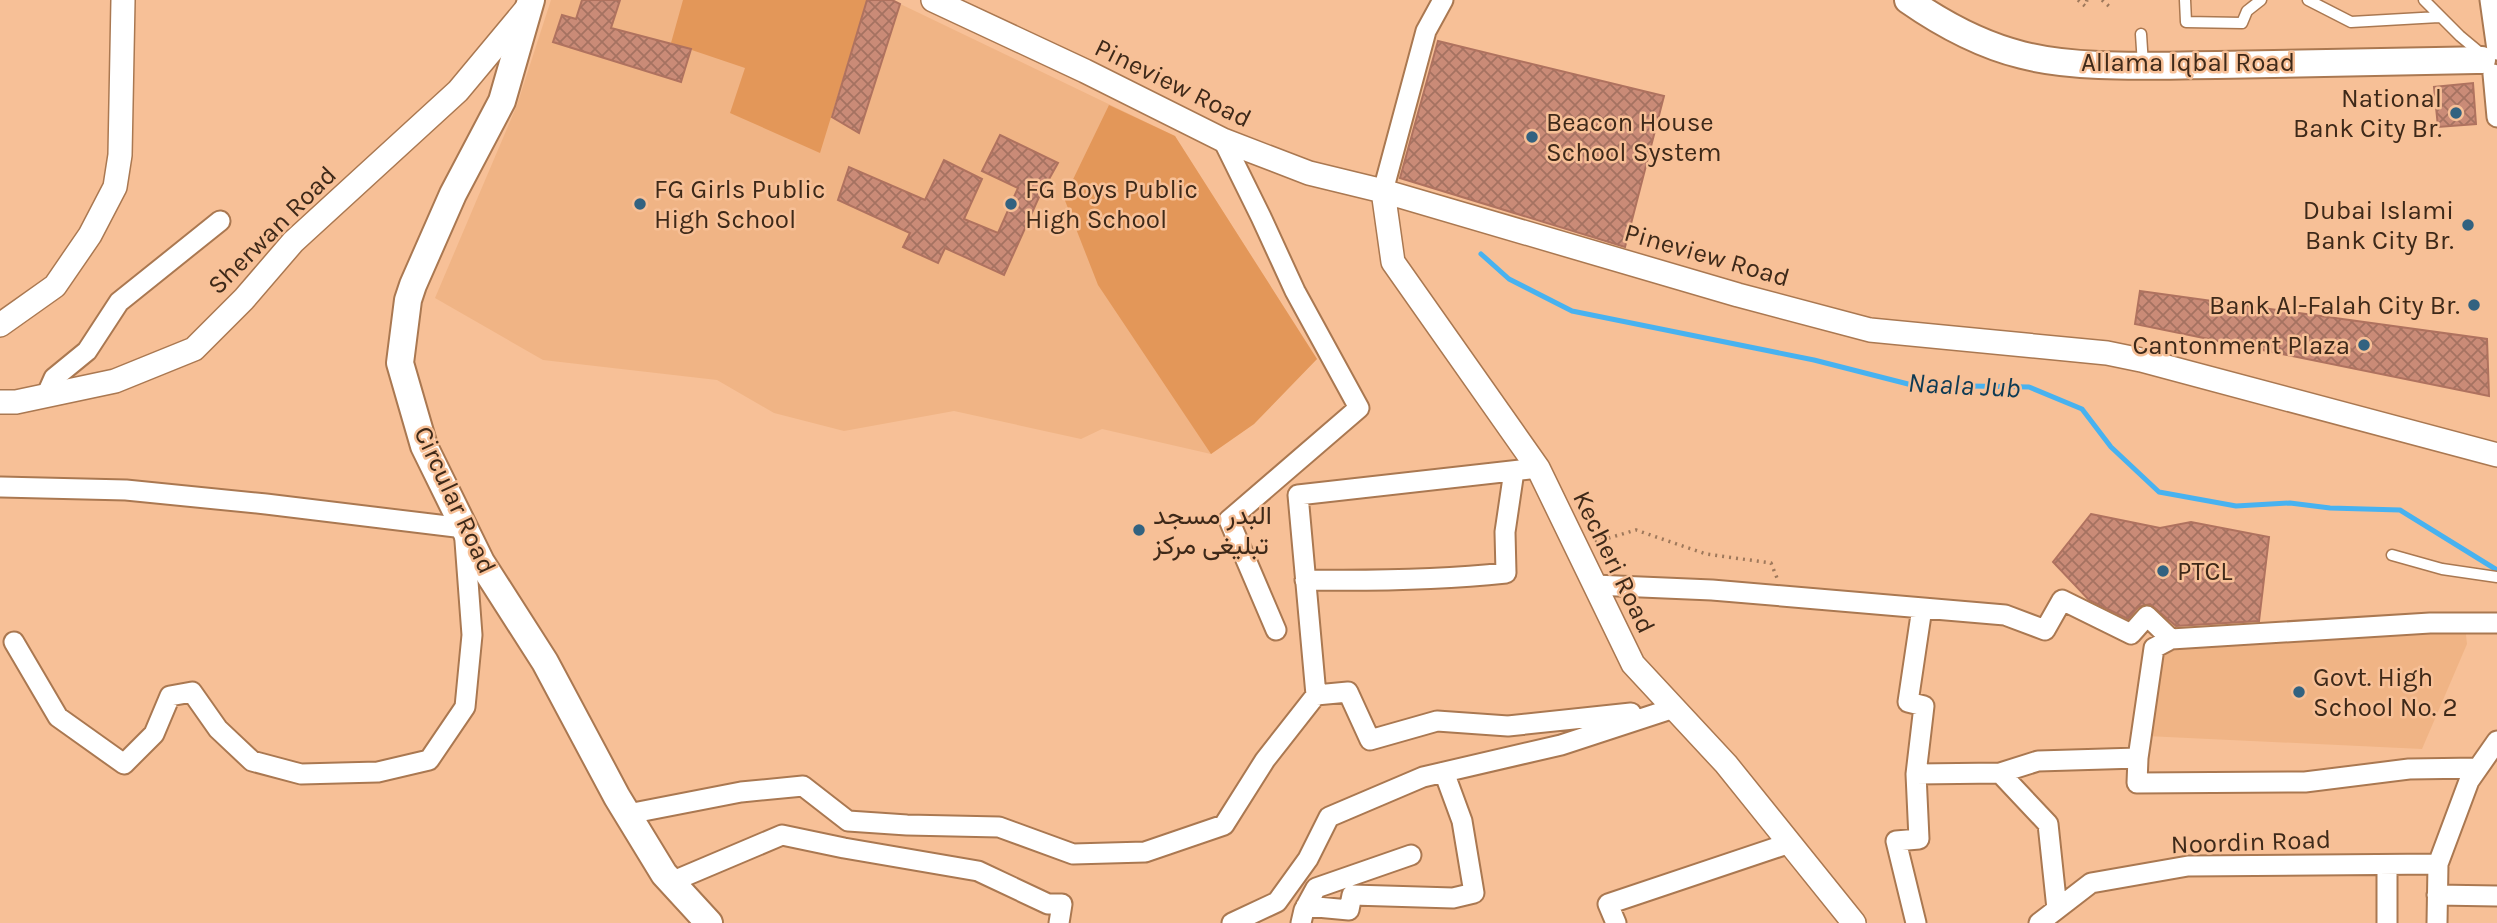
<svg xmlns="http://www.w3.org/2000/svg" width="2497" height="923" font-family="Karla,Vazirmatn,sans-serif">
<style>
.built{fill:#f0b485}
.pitch{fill:#e39759}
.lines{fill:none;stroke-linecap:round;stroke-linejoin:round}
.stream{stroke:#48b2f0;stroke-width:5}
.building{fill:url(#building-cross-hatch);stroke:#af725f;stroke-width:2}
.service-casing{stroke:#aa7851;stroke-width:13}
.minor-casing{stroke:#aa7851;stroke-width:23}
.tertiary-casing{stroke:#aa7851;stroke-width:26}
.secondary-casing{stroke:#aa7851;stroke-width:30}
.path{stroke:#9e785b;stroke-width:3.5;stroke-dasharray:2 5;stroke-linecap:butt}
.service{stroke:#fff;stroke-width:10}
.minor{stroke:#fff;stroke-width:19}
.tertiary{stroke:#fff;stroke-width:23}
.secondary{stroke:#fff;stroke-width:26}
.poi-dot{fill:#326280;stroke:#f7c097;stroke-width:2.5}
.labels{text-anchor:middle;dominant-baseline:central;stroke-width:5;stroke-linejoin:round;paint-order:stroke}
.street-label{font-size:26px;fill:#3e2919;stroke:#f7c097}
.poi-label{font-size:26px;fill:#3e2919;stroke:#f7c097;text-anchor:start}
.water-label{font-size:28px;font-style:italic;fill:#0e3b54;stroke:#f7c097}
</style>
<defs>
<pattern id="building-cross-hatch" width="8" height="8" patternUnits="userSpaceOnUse" patternTransform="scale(1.75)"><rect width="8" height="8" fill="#ca8b77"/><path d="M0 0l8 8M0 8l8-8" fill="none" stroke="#a57261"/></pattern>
</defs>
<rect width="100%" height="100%" fill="#f7c097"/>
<path class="built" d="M551,0H892L1175,136L1317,359L1254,424L1211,454L1102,429L1081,439L954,411L844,431L774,413L717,380L543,360L435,298L517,105Z
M2465,626L2467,644L2422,749L2146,736L2158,648Z"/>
<path class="pitch" d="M683,0H867L820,153L730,113L745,68L671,43Z
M1109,105L1175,136L1317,359L1254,424L1211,454L1098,285L1064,198Z"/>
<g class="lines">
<path class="stream" d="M1481,254L1509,279L1572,311L1814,360L1912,385L2029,387L2082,409L2111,447L2159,492L2236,506L2290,503L2330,508L2400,510L2497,570"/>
</g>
<path class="building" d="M582,0H620L611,28L691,49L681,82L553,42L562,15L576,19Z
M867,0H892L900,4L859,133L832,117Z
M1438,41L1664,96L1625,247L1400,178Z
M2473,83L2476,124L2438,127L2434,87Z
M1000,135L1058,163L1039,197L1004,275L945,248L938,263L903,247L910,233L838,200L849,167L925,200L944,160L982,179L964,219L998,233L1018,188L982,171Z
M2140,291L2487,339L2489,396L2135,324Z
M2091,514L2160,528L2191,522L2269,537L2259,621L2176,626L2150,604L2138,607L2128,619L2089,600L2053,562Z"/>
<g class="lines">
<defs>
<path id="service" d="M2185,0L2186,22L2242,23L2247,11L2261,0
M2308,0L2351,22L2439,17
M2424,0L2460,36L2484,56
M2141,34L2143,65
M2392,555L2442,569L2497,577"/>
<path id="minor" d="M2490,0L2497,50
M2493,74L2497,117
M1223,140L1261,217L1295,291L1359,408L1229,520L1276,630
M1383,191L1426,31L1443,0
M46,396L54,378L87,351L119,302L220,221
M1,487L126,490L266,504L464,528L472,635L465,707L429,760L378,772L301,774L252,761L218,729L192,692L170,696L154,734L124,764L58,717L14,642
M1305,580C1372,581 1439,580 1506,573L1505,532L1514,471
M1594,585L1712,590L2005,615L2045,630L2062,600L2131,634L2147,616L2171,639L2430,623H2497
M1316,695L1348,692L1370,740L1437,721L1508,726L1631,713
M2138,758L2137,783L2305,782L2409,769L2478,768
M2000,773L2038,761L2138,758L2154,648L2171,639
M1916,774L2000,773L2048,824L2057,909
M628,814L741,792L803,786L848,821L907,825L999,827L1073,854L1145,852L1224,825L1265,760L1316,695L1298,495L1538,468
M2387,865V923
M671,882L782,835L844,848L978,871L1048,904H1062L1059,923
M2437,895L2497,896
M1306,906L1349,910L1352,895L1453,898L1474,893L1462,821L1444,772
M1232,923L1277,902L1308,859L1329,817L1423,777L1561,745L1674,708
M1301,923L1304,910L1316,888L1411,855
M1616,923L1608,904L1790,843
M1916,923L1896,841L1919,839L1916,774L1924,706L1908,702L1922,608
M2039,923L2091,883L2188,866L2438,864
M2437,923L2438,864L2469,781L2497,741"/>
<path id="tertiary" d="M933,0L1085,71L1223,140L1309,173L1383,191L1738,295L1870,330L2107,353L2141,360L2497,455
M1383,191L1393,262L1538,468L1633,664L1726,764L1854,923
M0,325L55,286L90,235L115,187L120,155L123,0
M0,402H16L115,381L194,349L244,299L293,242L458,91L528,7"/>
<path id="secondary" d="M531,0L502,101L453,194L413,285L408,300L400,363L424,446L481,562L545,662L617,797L664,874L709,923
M1908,0C1941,23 1982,45 2022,55C2079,70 2158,65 2217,65C2306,63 2394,62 2482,60"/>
</defs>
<use href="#service" class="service-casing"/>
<use href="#minor" class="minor-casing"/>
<use href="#tertiary" class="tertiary-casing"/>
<use href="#secondary" class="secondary-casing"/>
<path class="path" d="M2078,0L2085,6L2087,0
M2102,0L2111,8
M1595,542L1636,530L1706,554L1771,563L1777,578"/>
<use href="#service" class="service"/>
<use href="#minor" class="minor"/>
<use href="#tertiary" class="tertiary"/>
<use href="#secondary" class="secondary"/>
</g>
<g class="poi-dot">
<circle cx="2456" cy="113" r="7"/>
<circle cx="1532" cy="137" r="7"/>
<circle cx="640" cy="204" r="7"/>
<circle cx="1011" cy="204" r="7"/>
<circle cx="2468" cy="225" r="7"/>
<circle cx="2474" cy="305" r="7"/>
<circle cx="2364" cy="345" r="7"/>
<circle cx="1139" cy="530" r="7"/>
<circle cx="2163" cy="571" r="7"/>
<circle cx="2299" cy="692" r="7"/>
</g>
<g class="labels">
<g class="street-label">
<text x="2188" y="62">Allama Iqbal Road</text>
<text transform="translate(1173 83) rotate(26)">Pineview Road</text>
<text transform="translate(272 230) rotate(-45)">Sherwan Road</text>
<text transform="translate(1707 255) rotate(16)">Pineview Road</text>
<text transform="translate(455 500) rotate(65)">Circular Road</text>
<text transform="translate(1614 562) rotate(64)">Kecheri Road</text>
<text transform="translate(2251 842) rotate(-2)">Noordin Road</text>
</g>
<g class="poi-label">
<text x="2442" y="98" text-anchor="end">National<tspan x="2442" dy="30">Bank City Br.</tspan></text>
<text x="1546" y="122">Beacon House<tspan x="1546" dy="30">School System</tspan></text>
<text x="654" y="189">FG Girls Public<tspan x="654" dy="30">High School</tspan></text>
<text x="1025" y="189">FG Boys Public<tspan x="1025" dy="30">High School</tspan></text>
<text x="2454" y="210" text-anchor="end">Dubai Islami<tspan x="2454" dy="30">Bank City Br.</tspan></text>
<text x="2460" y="305" text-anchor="end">Bank Al-Falah City Br.</text>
<text x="2350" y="345" text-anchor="end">Cantonment Plaza</text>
<text x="1153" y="515">البدر مسجد<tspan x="1153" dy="30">تبلیغی مرکز</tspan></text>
<text x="2177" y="571">PTCL</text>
<text x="2313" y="677">Govt. High<tspan x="2313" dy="30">School No. 2</tspan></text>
</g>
<g class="water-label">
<text transform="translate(1964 385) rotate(3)">Naala Jub</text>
</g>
</g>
</svg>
